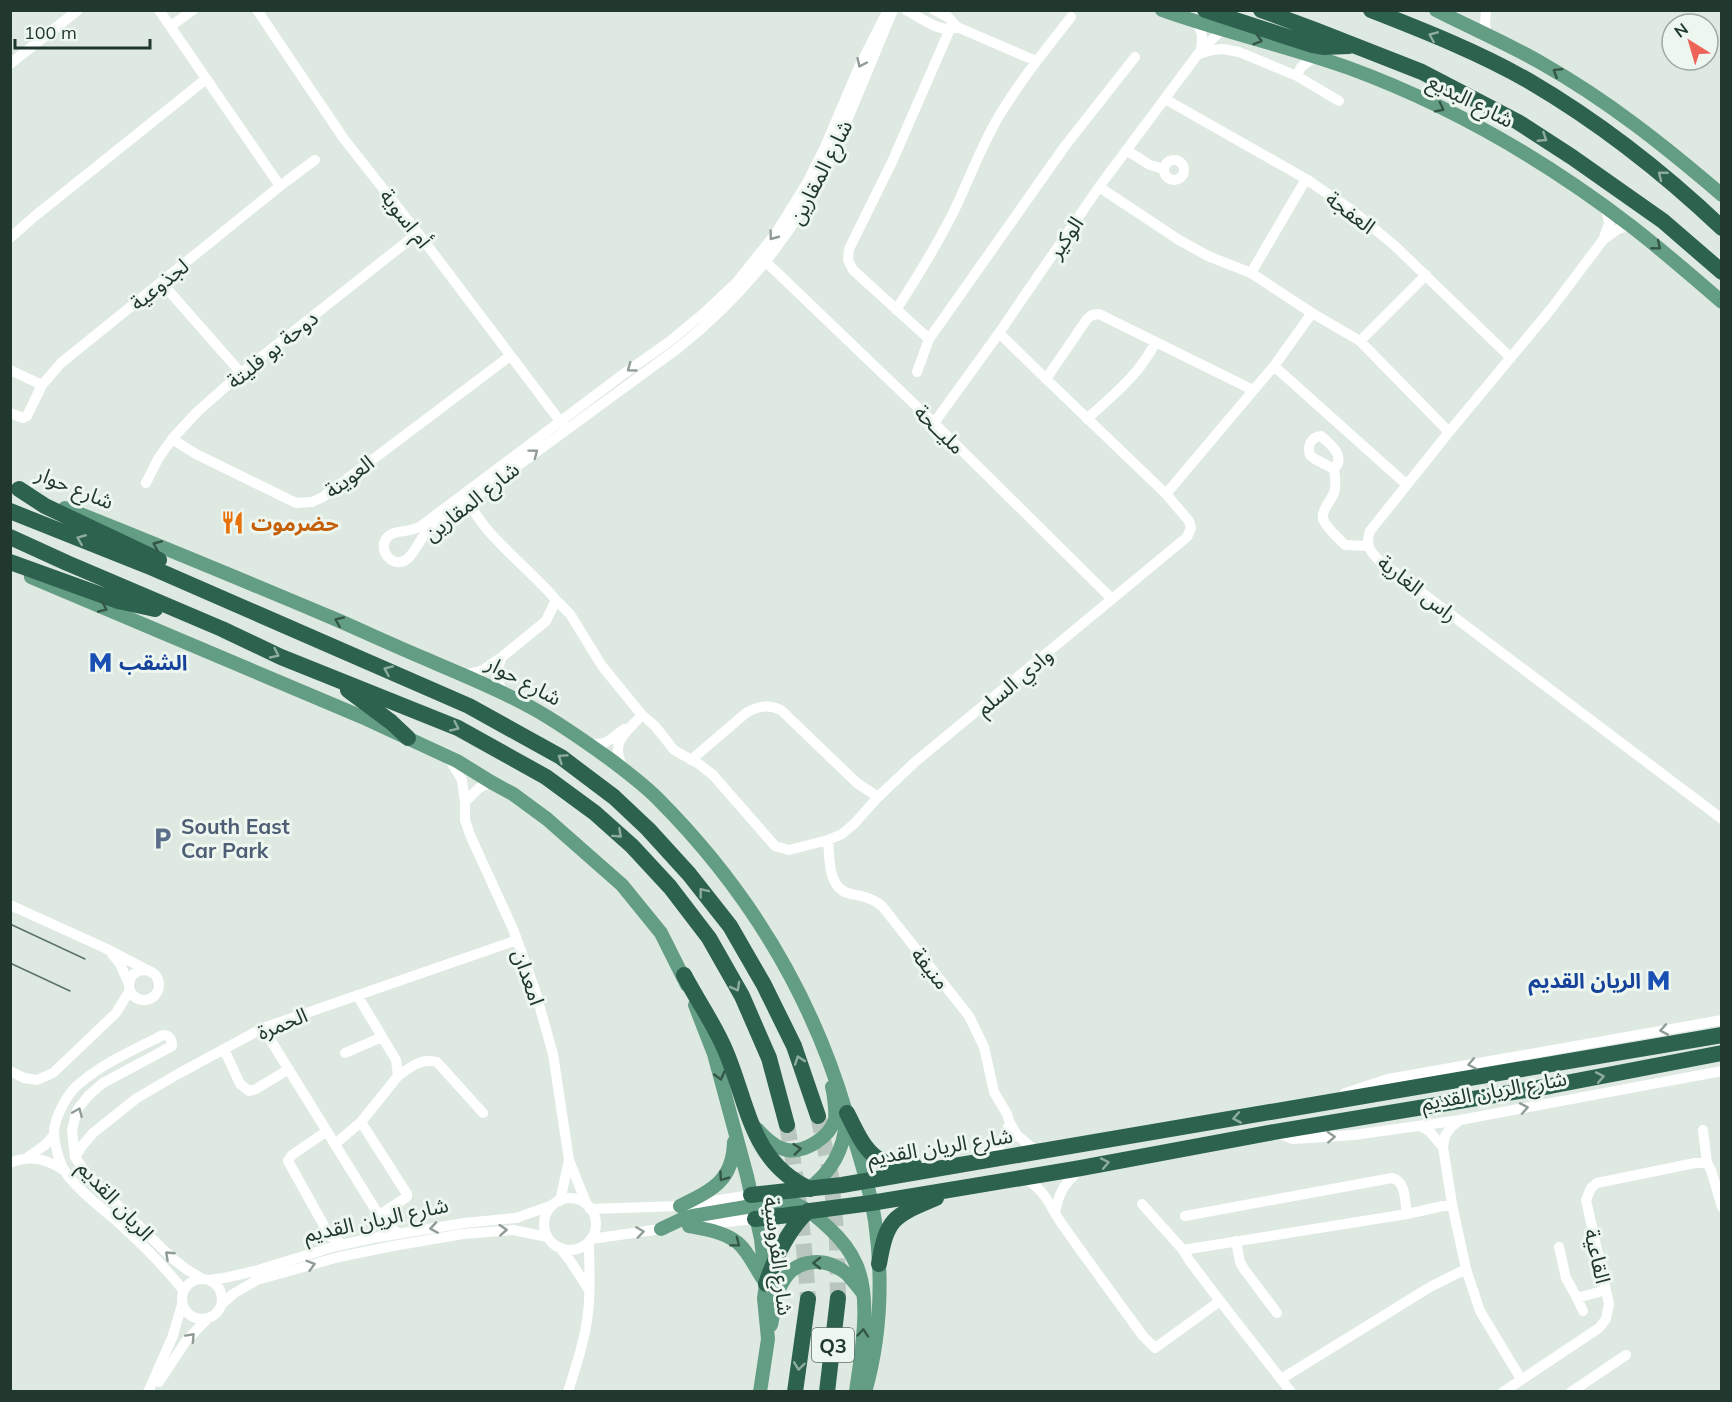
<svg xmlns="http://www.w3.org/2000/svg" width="1732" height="1402" font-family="Mulish,'Noto Sans Arabic',sans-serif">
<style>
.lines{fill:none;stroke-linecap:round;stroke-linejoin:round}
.highway-tunnel{stroke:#b8c6be;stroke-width:16;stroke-dasharray:16 8;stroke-linecap:butt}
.minor{stroke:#fff;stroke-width:10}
.major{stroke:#639d84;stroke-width:14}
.highway{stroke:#2d634e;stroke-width:16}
.tram{stroke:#5a7468;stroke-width:1.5}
.oneway{stroke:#8eac9f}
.oneway2{stroke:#345647}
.oneway3{stroke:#909c96}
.labels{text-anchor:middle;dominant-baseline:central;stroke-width:6;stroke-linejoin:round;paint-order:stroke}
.shield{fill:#eef6f0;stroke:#5e7168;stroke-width:1.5}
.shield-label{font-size:20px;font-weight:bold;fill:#20382d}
.street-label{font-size:21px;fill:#20382d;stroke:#eef6f0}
.food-label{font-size:21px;font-weight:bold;fill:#c56008;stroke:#eef6f0;text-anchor:start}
.transit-label{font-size:21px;font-weight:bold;fill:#164399;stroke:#eef6f0;text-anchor:start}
.service-label{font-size:21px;font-weight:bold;fill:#4e5e75;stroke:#eef6f0;text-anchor:start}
</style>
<rect width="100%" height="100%" fill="#dee9e2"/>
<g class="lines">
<path class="highway-tunnel" d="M818,1116L831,1176L837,1241L838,1298
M787,1125C798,1185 804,1238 808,1299"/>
<path class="minor" d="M159,10L280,186
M257,10L344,139L418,233L563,425
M888,10L859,67L825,147L807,183L776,233L736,283L704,313L670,341L622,375L421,526C409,533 397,530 390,535C374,546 392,571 407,559C415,553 419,540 427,532L677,349C744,296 796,231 833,154L893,10
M906,10C920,17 939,33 955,28
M934,10L948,17L957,27L1036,61
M1486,10L1485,24L1487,36
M1195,22C1204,31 1202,39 1201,50
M171,26L193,10
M1199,54L1212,50L1223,49L1239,52L1297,76L1339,101
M10,64L78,10
M1297,76L1301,67L1315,57
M1165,99L1306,179L1353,211L1395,246L1511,358
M1126,150L1150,165L1164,169
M1164 170a10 10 0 1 1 20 0a10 10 0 1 1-20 0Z
M1099,187L1179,240L1208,256L1251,273L1312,313L1360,341L1449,432
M1606,207L1609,224L1603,240L1551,309L1449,432L1370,531C1365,545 1370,552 1380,561L1722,819
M10,238L35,216L206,79
M1603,240L1618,229L1631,225
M762,258L934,423L1112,599
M1251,273L1306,179
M161,282L241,373
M896,310C916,279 935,248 952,215C968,183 980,148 999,116C1020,81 1046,49 1071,17
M929,339L853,270L848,260L849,249L892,162L950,29
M1360,341L1426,275
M1274,366L1407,485
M10,370L42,385
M917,372L929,339L1065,146L1135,57
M1046,379L1087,319L1092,315L1099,314L1253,390
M10,413L23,418L27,416L42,385L61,363L280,186L315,160
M1087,419C1112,396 1140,374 1155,343
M934,423L999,333L1099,187L1201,50L1222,30
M172,439L196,454L296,503L312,502L323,497L510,356
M1334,469L1315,459L1310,455C1307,446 1311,437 1321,436C1331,445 1346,456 1334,469C1335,477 1337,485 1334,493C1331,500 1321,511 1323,519C1326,527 1339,539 1345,545L1368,546
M146,483L158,459L172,439L197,412L241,373L418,233
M1166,494L1274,366L1312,313
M556,600L570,614L602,666L642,715C624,735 609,742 624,770
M501,659C496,671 497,681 503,693
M464,675L483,670L503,656L546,621L556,600C534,572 474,528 468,496
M642,715L655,726L674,750L699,764L713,775L775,846L789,850L828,840L842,834L854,824L878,797L915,762L1187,537L1191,528L1189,521L1166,494L1041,374L999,333
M588,743C606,747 610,739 624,729
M449,758L462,780L465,802V820L470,835L513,929L535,990L553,1054L569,1160L587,1205
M691,760L746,713C758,706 768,704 781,710L857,783L878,797
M465,802L479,788L491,782
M828,840C830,859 827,889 851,894C863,896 872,898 882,906L969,1016L984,1047L994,1092L1007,1114L1010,1123L1017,1135L1037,1152
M10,905L105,948L151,972
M112,954L120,964L129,984
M129 985a15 15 0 1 1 30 0a15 15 0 1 1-30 0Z
M263,1028L383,1222L398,1233
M224,1049L240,1084L249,1091L256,1089L289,1069
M345,1053L382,1037
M10,1071L24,1078L37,1080L53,1073L116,1013L130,990
M398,1076C411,1067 420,1058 437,1062L483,1113
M1345,1093L1388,1079L1722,1020
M1460,1120L1451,1127L1445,1136L1443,1147L1452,1204L1466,1269L1480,1311L1521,1379
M361,1122L407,1194V1197L379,1215
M1420,1126L1429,1131L1443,1147
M1703,1130L1707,1163L1711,1170L1722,1207
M327,1131L292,1155L288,1161L327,1231L331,1237L343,1245
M1277,1133L1293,1139L1354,1135L1460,1120L1722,1071
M335,1144L361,1122L398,1076L396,1060L357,995
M28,1157L45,1145L54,1135
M75,1157L82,1146L93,1133L137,1098L178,1074L263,1028L517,940
M986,1160L1000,1146L1010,1123
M10,1163C31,1154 47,1159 65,1171
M1024,1177C1049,1194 1048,1205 1064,1227C1090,1264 1117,1300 1143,1336L1155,1348L1220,1301
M544 1224a26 26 0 1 1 52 0a26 26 0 1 1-52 0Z
M560,1201L569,1160
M1142,1204L1183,1250L1189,1260L1220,1301L1291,1392
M590,1209L680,1206L751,1195
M1055,1213C1059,1192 1064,1184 1079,1170
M1185,1216L1392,1178C1406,1180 1405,1203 1407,1214
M699,1225L755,1219
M591,1239L668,1228
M1236,1241L1240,1262L1244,1269L1277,1313
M1559,1247L1566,1278L1577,1298L1606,1290
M560,1248L571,1262L589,1290
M1183,1250L1407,1214L1452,1204
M182 1299a20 20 0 1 1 40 0a20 20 0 1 1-40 0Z
M209,1280L224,1278L255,1271L336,1246L373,1238L464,1223L516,1218L553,1205
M183,1290C165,1267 142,1244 120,1224C105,1211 73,1186 64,1170C59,1161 55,1145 54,1135C53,1119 68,1092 80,1083C104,1063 135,1049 163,1035C170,1035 172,1040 172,1046L103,1083L89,1095L77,1110L72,1130L75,1157L87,1175L172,1258L186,1269L201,1278
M1577,1298L1583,1311
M221,1305L233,1294L257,1280L339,1257L393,1246L463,1234L513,1230L547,1237
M1281,1379L1430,1287L1466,1269
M159,1382L186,1341L208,1318
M148,1392L172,1338L182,1305
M568,1392C576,1366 585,1340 588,1313C591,1290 589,1266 589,1242
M1503,1392L1599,1328L1606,1319L1609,1304L1586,1200L1591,1188L1597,1183L1695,1163H1707
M1571,1392L1626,1355"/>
<path class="major" d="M1162,10C1223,32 1288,46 1349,68C1450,105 1546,161 1631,226C1662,250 1692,276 1722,302
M1436,10C1471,28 1509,44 1543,64C1607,100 1666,147 1722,195
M65,508C156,544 245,581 335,619C365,632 395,646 426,659C462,675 499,689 534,709C561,724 586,742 611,760C627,772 643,784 657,798C747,888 810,990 846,1112C857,1148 869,1184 875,1221C883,1278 881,1336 865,1392
M31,577L362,717L457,761L491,782L513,794L547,819L622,885L661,933L687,985
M695,1005L714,1054L747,1176L761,1239L766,1284L764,1298L768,1339L760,1392
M757,1129C765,1138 775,1148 787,1150C805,1153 830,1137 835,1119C836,1113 834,1094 832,1087
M807,1190C831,1173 844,1150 846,1121
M769,1197C796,1201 809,1209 829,1228C840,1238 850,1250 856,1264C872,1299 861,1354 856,1392
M680,1206C712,1190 733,1181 734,1142
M689,1226C705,1229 725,1232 738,1243C749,1252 756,1270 765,1282
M661,1229L680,1220L693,1216L781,1201
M771,1325C774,1312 775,1295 782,1283C795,1258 826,1256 847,1274C852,1279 857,1286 862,1292"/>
<path class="highway" d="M1205,10L1312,45L1323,47L1349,46
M1261,10L1315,30L1422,72L1518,122L1572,157L1663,221L1722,272
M1371,10C1425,31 1480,53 1529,81C1599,122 1663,172 1722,228
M19,489L45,506L159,560
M10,511L148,566L469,706L561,757L614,797L648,829L689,874L730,926L764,985L794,1046L818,1116
M10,537L67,563L222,629L281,657L458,728L546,777L595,813L632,846L670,887L709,938L742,996L769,1058L787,1125
M10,562L118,601L155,609
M348,690L391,722L408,738
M684,975C697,1000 715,1025 726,1052C748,1104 751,1162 810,1189
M847,1113C856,1130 865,1155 885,1162C894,1166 905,1165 914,1165
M751,1195L842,1185L1722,1035
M755,1219L805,1213L810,1211L871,1203L1081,1168L1274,1132L1550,1086L1722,1053
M879,1264C887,1217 894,1216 936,1198
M766,1284C775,1257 787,1231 808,1211
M795,1392L808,1299
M827,1392L838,1298"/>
<path class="tram" d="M10,924L85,959
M10,963L70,991"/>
</g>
<defs><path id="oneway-chevron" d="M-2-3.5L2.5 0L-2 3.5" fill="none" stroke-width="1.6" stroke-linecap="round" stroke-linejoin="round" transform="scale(1.5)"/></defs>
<g class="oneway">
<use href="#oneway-chevron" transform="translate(1433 36) rotate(-157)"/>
<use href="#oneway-chevron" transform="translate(1543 138) rotate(33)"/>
<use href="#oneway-chevron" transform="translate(1662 175) rotate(-141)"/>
<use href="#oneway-chevron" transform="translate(81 539) rotate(-158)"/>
<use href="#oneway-chevron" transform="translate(275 654) rotate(25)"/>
<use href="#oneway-chevron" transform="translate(388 670) rotate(-156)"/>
<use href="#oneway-chevron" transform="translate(455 727) rotate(25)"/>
<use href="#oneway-chevron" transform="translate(562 758) rotate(-146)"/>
<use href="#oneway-chevron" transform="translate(618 834) rotate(42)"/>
<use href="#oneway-chevron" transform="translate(703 892) rotate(-128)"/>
<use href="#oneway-chevron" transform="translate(736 987) rotate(61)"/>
<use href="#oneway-chevron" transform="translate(799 1060) rotate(-109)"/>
<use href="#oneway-chevron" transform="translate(1600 1077) rotate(-11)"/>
<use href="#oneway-chevron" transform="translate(1237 1118) rotate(170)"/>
<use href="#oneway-chevron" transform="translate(1105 1163) rotate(-11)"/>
<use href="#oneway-chevron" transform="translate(799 1366) rotate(97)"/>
</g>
<g class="oneway2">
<use href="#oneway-chevron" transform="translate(1258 40) rotate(16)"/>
<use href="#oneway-chevron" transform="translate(1557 72) rotate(-148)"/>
<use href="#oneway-chevron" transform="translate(1440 108) rotate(27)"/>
<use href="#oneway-chevron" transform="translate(1657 246) rotate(39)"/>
<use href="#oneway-chevron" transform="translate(157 545) rotate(-157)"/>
<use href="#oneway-chevron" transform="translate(103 608) rotate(23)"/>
<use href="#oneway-chevron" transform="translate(339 621) rotate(-157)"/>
<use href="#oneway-chevron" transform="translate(720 1076) rotate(75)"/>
<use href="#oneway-chevron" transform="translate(797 1149) rotate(-6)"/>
<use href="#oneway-chevron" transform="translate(723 1177) rotate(125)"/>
<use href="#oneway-chevron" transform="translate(736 1243) rotate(37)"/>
<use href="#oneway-chevron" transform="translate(817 1263) rotate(-180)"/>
<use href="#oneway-chevron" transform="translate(863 1333) rotate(-85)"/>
</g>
<g class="oneway3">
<use href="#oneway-chevron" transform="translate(861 63) rotate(115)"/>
<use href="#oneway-chevron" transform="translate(773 236) rotate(127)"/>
<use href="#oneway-chevron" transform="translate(631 368) rotate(144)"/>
<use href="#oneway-chevron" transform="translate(534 453) rotate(-37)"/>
<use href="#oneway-chevron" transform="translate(1664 1030) rotate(170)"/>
<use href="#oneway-chevron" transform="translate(1472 1064) rotate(169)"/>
<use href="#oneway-chevron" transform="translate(1524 1108) rotate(-10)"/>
<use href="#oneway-chevron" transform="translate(78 1112) rotate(-67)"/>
<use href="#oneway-chevron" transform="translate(1331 1137) rotate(-3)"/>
<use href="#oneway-chevron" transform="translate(434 1228) rotate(171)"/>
<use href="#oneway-chevron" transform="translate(503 1230) rotate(-4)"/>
<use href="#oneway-chevron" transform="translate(640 1232) rotate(-8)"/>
<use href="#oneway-chevron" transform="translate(169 1255) rotate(-137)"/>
<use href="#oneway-chevron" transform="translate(311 1265) rotate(-16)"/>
<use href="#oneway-chevron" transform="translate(191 1337) rotate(-47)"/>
</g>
<defs>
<symbol id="restaurant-bare" viewBox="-9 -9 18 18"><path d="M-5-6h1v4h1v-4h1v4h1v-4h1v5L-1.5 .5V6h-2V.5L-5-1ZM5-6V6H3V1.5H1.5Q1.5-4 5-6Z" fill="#e8710a" stroke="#eef6f0" stroke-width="2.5" paint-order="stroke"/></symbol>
<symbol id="metro-bare" viewBox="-9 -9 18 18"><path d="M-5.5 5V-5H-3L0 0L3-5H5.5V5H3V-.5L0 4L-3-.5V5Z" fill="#1a4fb4" stroke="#eef6f0" stroke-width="2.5" paint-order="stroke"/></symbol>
<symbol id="parking-bare" viewBox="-9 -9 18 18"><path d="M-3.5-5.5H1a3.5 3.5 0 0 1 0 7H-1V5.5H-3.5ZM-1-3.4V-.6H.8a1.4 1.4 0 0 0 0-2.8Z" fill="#5c6f8a" stroke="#eef6f0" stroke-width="2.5" paint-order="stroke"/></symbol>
</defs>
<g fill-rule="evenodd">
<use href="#restaurant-bare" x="216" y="506" width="33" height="33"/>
<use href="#metro-bare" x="84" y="646" width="33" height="33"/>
<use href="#parking-bare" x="146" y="822" width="33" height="33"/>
<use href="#metro-bare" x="1642" y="964" width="33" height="33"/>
</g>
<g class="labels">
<rect class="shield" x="812" y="1328" width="42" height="34" rx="4.5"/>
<g class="shield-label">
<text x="833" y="1345">Q3</text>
</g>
<g class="street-label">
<text transform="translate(1471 100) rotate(27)">شارع البديع</text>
<text transform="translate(820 172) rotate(-63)">شارع المقارين</text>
<text transform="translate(1351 212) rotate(37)">العفجة</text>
<text transform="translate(406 218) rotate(52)">أم اسوية</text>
<text transform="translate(1065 237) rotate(-56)">الوكير</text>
<text transform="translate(159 284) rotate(-39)">لجذوعية</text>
<text transform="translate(272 349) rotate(-39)">دوحة بو فليتة</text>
<text transform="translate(940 429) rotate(44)">مليــحة</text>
<text transform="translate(349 476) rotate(-37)">العوينة</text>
<text transform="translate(75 487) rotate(22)">شارع حوار</text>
<text transform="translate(471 501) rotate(-38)">شارع المقارين</text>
<text transform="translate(1418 588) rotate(38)">راس الغارية</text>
<text transform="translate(524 680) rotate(28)">شارع حوار</text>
<text transform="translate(1014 681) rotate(-40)">وادي السلم</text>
<text transform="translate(931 968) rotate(51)">منيفة</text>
<text transform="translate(529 977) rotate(71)">امعدان</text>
<text transform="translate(282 1023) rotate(-22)">الحمرة</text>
<text transform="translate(1494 1090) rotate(-10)">شارع الريان القديم</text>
<text transform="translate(940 1146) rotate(-9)">شارع الريان القديم</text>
<text transform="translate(116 1200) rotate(47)">الريان القديم</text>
<text transform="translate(376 1219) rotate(-12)">شارع الريان القديم</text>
<text transform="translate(779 1256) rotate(83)">شارع الفروسية</text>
<text transform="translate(1598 1256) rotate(77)">القاعية</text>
</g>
<g class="food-label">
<text x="251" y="523">حضرموت</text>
</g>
<g class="transit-label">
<text x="119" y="662">الشقب</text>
<text x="1641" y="980" text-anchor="end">الريان القديم</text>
</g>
<g class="service-label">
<text x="181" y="826">South East<tspan x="181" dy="24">Car Park</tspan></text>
</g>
</g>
<rect width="1732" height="1402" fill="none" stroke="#20382d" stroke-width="24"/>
<g transform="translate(1690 42) rotate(323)"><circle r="28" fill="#eef6f0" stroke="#9caaa2" stroke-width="1.5"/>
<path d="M0-4.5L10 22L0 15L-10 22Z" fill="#ed6357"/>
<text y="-9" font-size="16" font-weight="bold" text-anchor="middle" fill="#20382d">N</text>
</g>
<path d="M15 39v9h135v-9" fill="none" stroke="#20382d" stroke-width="3"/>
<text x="24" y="39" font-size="18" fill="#20382d" stroke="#eef6f0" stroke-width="4.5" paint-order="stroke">100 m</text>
</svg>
